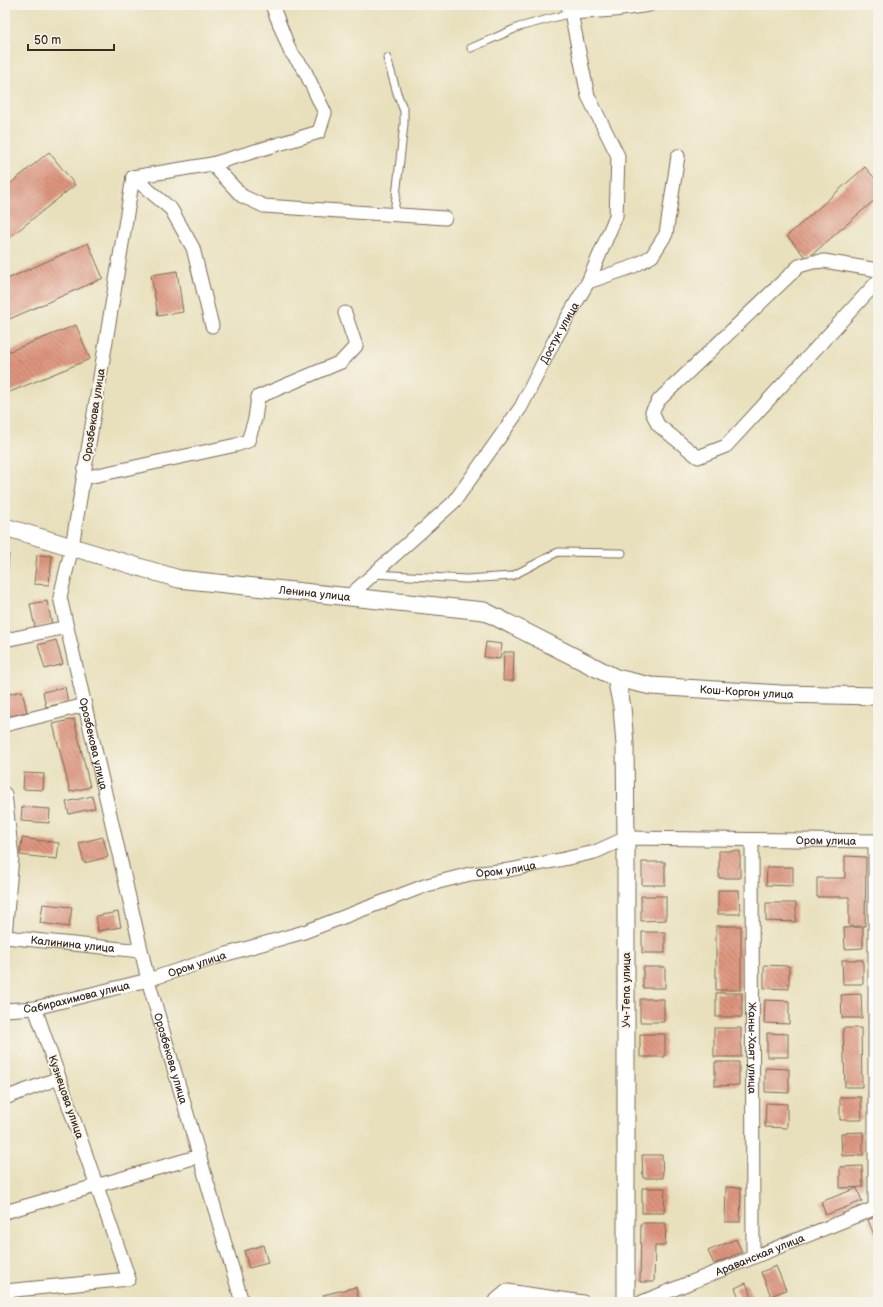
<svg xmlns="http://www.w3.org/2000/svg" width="883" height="1307" font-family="'Balsamiq Sans',sans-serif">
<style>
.building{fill:url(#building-back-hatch)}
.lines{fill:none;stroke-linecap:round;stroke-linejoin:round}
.service-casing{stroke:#786a55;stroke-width:9}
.minor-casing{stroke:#786a55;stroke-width:15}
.tertiary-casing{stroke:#786a55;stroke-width:19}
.service{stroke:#fff;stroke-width:7}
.minor{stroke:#fff;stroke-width:13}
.tertiary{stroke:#fff;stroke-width:17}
.labels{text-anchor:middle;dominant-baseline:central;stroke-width:4;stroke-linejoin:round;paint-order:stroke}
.street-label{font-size:11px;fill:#3b2a1e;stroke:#f7f3e8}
</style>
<defs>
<pattern id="building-back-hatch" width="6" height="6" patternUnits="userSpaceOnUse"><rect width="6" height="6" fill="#dd947e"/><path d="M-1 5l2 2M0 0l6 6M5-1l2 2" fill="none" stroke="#b47967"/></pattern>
</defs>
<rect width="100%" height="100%" fill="#f7f3e8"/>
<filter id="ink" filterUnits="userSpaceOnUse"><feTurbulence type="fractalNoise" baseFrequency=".025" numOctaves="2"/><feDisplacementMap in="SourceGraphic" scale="8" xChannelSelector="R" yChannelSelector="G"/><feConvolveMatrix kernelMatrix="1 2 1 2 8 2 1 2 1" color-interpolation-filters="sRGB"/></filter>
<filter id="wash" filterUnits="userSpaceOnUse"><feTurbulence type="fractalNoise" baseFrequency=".012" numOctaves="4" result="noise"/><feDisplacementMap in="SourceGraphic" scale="16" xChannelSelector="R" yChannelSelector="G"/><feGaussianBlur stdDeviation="0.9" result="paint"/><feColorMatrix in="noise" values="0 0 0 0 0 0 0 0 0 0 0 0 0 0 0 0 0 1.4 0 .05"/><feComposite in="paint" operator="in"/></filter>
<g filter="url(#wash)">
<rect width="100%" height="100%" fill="#e8e0bc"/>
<g id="blocks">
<path class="building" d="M49,152L75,185L5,241V188Z
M865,167L878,182V197L807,259L787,236Z
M88,243L103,278L5,321V280Z
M177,271L183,312L158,316L151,275Z
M76,325L90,359L5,394V353Z
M5,553H9L7,579H5Z
M37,555L52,556L49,585L34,584Z
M47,601L52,624L35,628L30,604Z
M56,640L63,664L45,669L38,645Z
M486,642L502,644L500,659L484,657Z
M504,652H514L513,681H503Z
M65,687L68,702L46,707L43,692Z
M22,691L27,712L8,717L5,704V695Z
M74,719L90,787L70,792L53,724Z
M24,773L44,774L43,790L23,789Z
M92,796L95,808L69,814L66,802Z
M22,807L50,809L49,823L21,821Z
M103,837L108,857L84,863L79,843Z
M22,838L59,843L57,859L20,855Z
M719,851H740V878H719Z
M845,856L866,857L865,926H849V897H817V878H845Z
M642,862H665V885H642Z
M767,867H793V886L766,885Z
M718,890H739L740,914H718Z
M641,896H666V920L641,921Z
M766,903H796V922L766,921Z
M43,904L72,907L69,927L40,923Z
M118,912L121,927L98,931L96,916Z
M716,926H741V990H716Z
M863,927V948L845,949L844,928Z
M642,932H665V953H642Z
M842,960H863V984H843Z
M764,965L789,966V989L764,988Z
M643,967H665V988H643Z
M716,993H742V1017H716Z
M861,994L862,1018H842L841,995Z
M640,999H664V1022H640Z
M765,1000L789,1001V1024L764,1023Z
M714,1028H741V1057H714Z
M843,1028H861L862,1087H845Z
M767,1033L788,1034V1057H767Z
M640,1034H665V1057H640Z
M715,1062H739V1085L715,1086Z
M765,1068L789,1069V1093L765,1092Z
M840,1097H861L862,1120H840Z
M766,1103L787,1104V1128L765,1127Z
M863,1132V1155L842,1156L841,1133Z
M642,1155H662L663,1178H643Z
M862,1166L863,1187L840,1188V1167Z
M726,1187L741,1188L740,1222H725Z
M642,1188H665L664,1213H642Z
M857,1188L862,1201L826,1215L821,1202Z
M878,1216V1245L868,1220Z
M641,1223H666L665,1246H655L654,1282H640Z
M736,1239L742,1252L714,1264L708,1251Z
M263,1245L268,1263L249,1268L244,1251Z
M776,1266L786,1290L771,1296L761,1272Z
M746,1283L754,1302H741L735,1288Z
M356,1287L359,1302H325L323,1295Z"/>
</g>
</g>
<g filter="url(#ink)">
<use href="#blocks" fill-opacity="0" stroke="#786a55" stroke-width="1"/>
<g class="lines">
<defs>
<path id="service" d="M471,48L519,27L571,13
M387,58L397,93L404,111V124L394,214
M373,574L466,579L512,576L558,552L622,553"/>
<g id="minor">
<path d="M571,13L614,10L649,5"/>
<path d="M212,164L242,196L264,206L445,218"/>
<path id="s1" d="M133,177L72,547L60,597L148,980L242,1302"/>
<path d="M133,177L212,164L319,132L325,113L304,69L290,51L272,5"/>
<path d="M133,177L171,209L193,248L212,326"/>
<path d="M878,270L824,261L813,262L799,266L659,400L652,412L658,425L698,457L726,446L878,281"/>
<path d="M588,282L632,267L652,256L666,234L678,156"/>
<path d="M84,478L236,445L248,441L255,419L258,397L341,362L356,346L345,313"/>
<path id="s2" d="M348,597L454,502L521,407L555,339L588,282L616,216L618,156L588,96L571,13L567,5"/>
<path d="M5,640L67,627"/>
<path d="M5,725L85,705"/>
<path d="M5,794L12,857L5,936"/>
<path id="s3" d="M752,840L753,1257"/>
<path id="s4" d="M5,937L141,951"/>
<path id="s5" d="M5,1010L35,1008L148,980L227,954L304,932L427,885L470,874L509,870L564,859L595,852L626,838L878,841"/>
<path d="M5,1098L59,1078"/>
<path d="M875,1208V841"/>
<path d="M5,1212L200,1156"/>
<path d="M5,1291L129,1279L35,1008"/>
<path d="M494,1302L507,1291L583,1302"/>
<path id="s6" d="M642,1302L878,1207"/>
</g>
<g id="tertiary">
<path id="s7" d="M5,527L179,579L484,611L616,678L651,686L781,694L878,696"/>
<path d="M616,678L622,707L625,745L626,838V1302"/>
</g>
</defs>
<use href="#service" class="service-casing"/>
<use href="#minor" class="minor-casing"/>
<use href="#tertiary" class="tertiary-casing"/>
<use href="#service" class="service"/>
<use href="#minor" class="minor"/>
<use href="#tertiary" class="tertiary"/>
</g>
</g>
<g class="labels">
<g class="street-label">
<text stroke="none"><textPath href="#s2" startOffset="342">Достук улица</textPath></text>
<text transform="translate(94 415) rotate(-81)">Орозбекова улица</text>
<text stroke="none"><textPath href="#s7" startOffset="318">Ленина улица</textPath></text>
<text stroke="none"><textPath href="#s7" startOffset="768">Кош-Коргон улица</textPath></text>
<text stroke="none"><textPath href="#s1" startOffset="577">Орозбекова улица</textPath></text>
<text stroke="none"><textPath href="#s5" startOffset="847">Ором улица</textPath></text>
<text stroke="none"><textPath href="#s5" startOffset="522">Ором улица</textPath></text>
<text stroke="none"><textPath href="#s4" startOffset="68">Калинина улица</textPath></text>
<text stroke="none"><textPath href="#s5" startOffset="198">Ором улица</textPath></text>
<text transform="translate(626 990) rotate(-90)">Уч-Тепа улица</text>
<text stroke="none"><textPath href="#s5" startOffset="73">Сабирахимова улица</textPath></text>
<text stroke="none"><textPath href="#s3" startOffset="208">Жаны-Хаят улица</textPath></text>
<text stroke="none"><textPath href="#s1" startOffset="901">Орозбекова улица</textPath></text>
<text transform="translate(66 1097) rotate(71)">Кузнецова улица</text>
<text stroke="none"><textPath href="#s6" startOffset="127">Араванская улица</textPath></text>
</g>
</g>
<rect width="883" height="1307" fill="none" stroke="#f7f3e8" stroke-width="20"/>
<path d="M28 44v6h86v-6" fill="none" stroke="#3b2a1e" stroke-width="2"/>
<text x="34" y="44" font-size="12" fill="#3b2a1e" stroke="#f7f3e8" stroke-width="3" paint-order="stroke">50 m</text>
</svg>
